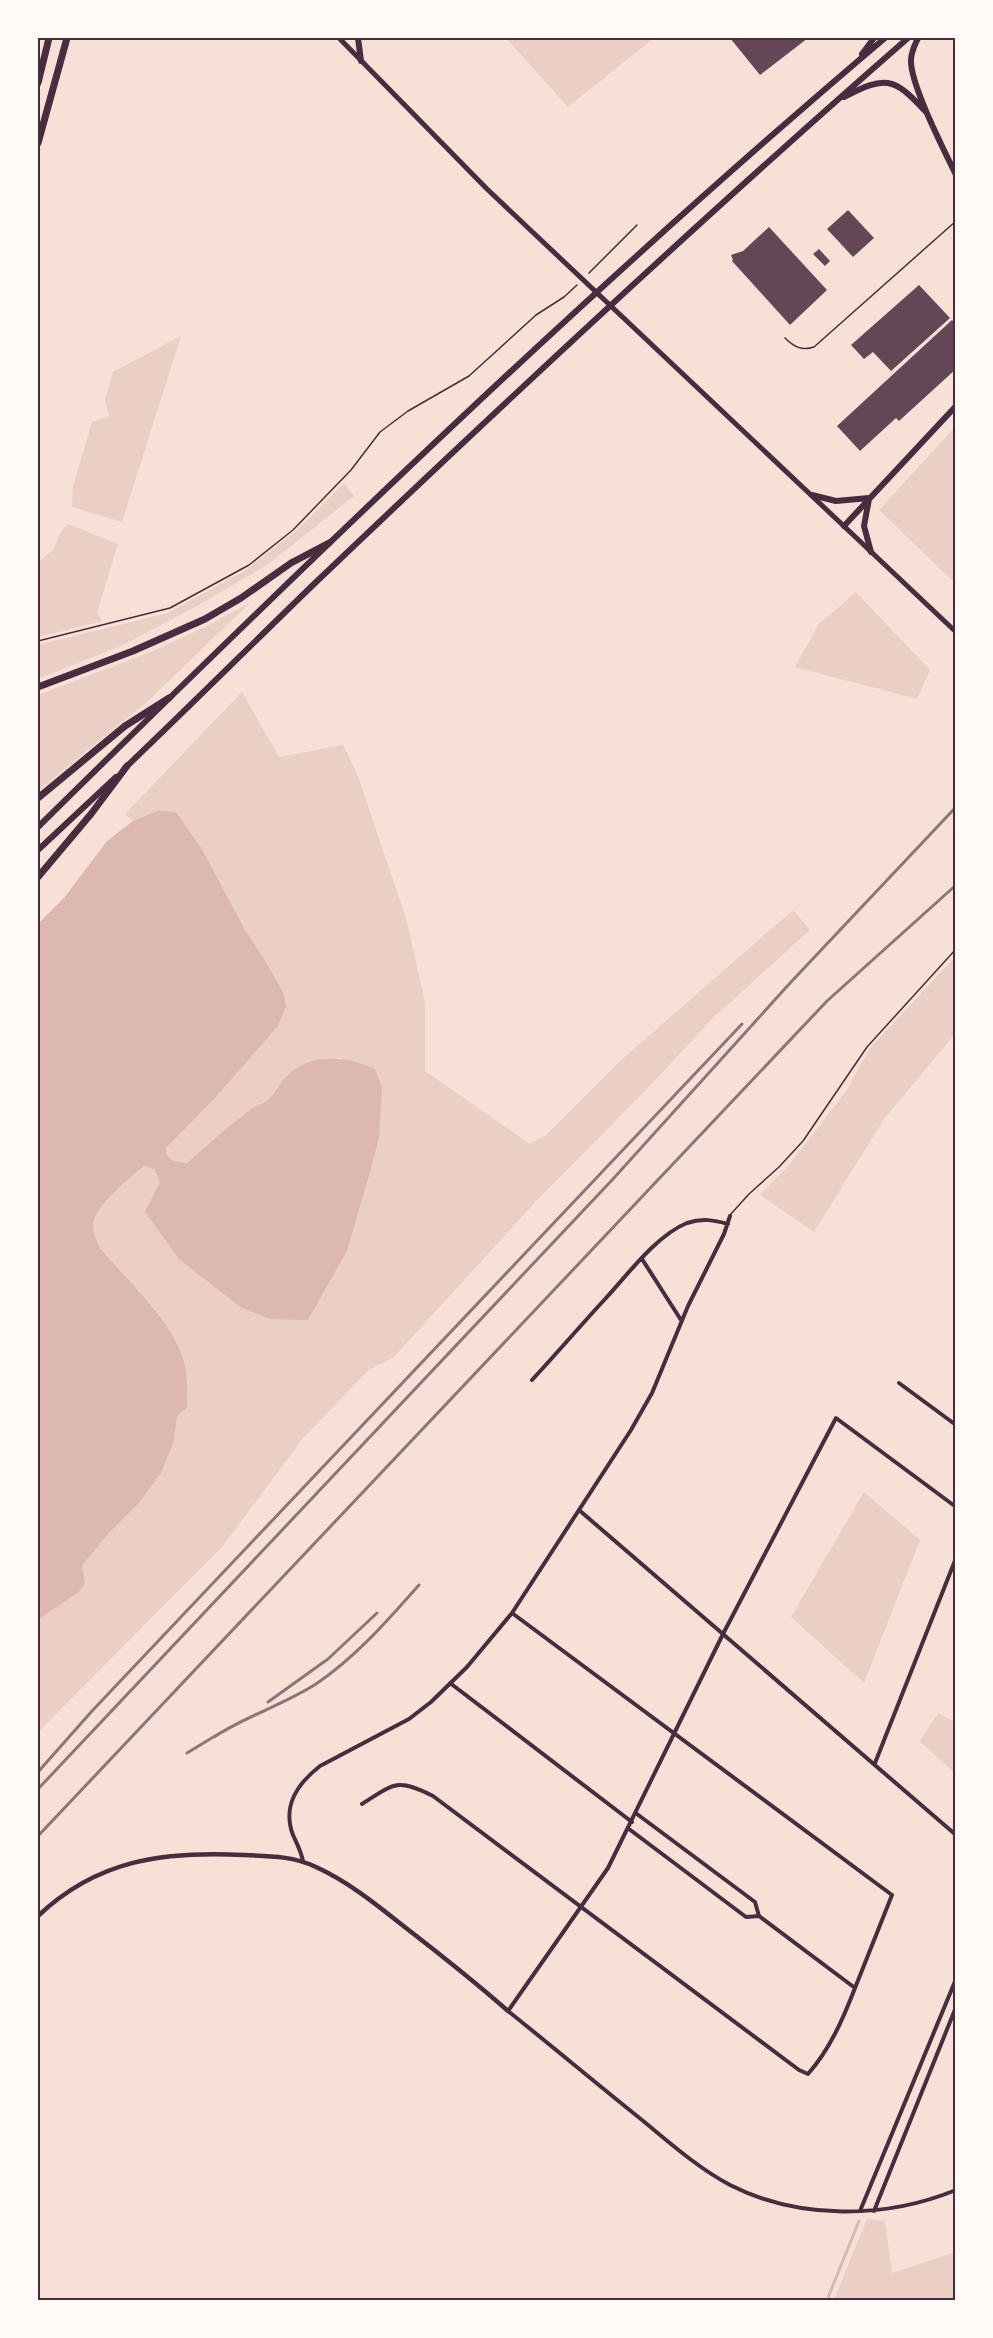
<svg xmlns="http://www.w3.org/2000/svg" width="993" height="2338" font-family="'Space Grotesk',sans-serif">
<style>
.green{fill:#ebcfc5}
.water{fill:#dcb8b0}
.lines{fill:none;stroke-linecap:round;stroke-linejoin:round}
.stream{stroke:#dcb8b0;stroke-width:3}
.building{fill:#644757}
.path{stroke:#4a2c40;stroke-width:1.5}
.service{stroke:#4a2c40;stroke-width:1.5}
.minor{stroke:#4a2c40;stroke-width:4}
.tertiary{stroke:#4a2c40;stroke-width:4.5}
.secondary{stroke:#4a2c40;stroke-width:5}
.primary{stroke:#4a2c40;stroke-width:6}
.motorway{stroke:#4a2c40;stroke-width:7}
.rail{stroke:#8f747c;stroke-width:3}
.neatline{fill:none;stroke:#4a2c40;stroke-width:2}
</style>
<rect width="100%" height="100%" fill="#f7e1d7"/>
<path class="green" d="M506,38H654L568,107Z
M181,336L122,522L72,507L73,486L92,422L109,416L105,401L113,372Z
M955,427V583L879,510Z
M344,483L354,496L267,565L197,606L123,645L38,679V645L168,613L246,570L296,531Z
M68,524L118,544L97,613L103,621L38,637V562L53,550L61,531Z
M856,592L930,670L917,699L795,667L819,624Z
M251,602L148,701L38,791V695L153,651L205,627Z
M242,692L279,757L343,745L358,776L406,918L425,1002V1071L530,1144L546,1135L620,1061L793,910L810,930L712,1019L647,1089L538,1199L393,1358L370,1369L303,1438L223,1546L38,1732V1620L79,1592L85,1583L82,1566L108,1534L138,1504L174,1441L177,1416L187,1408C187,1394 189,1379 185,1365C175,1323 129,1281 100,1248C97,1241 93,1234 93,1226C93,1207 130,1178 144,1166L155,1170L222,1292L240,1307L308,1320L347,1251L369,1176L382,1087L341,1058L320,1059L298,1067L284,1079L270,1098L254,1107L203,1147L187,1163L173,1161L166,1154V1148L216,1097L278,1026L283,992L244,928L202,849L177,813L159,810L133,821L125,814Z
M955,957V1034L884,1119L814,1232L760,1195L790,1164L846,1091L870,1048Z
M864,1492L920,1540L864,1683L791,1617Z
M938,1713L955,1722V1774L920,1741Z
M867,2219L885,2221L892,2273L955,2252V2295L953,2300H834Z"/>
<path class="water" d="M159,810L177,813L202,849L244,928L264,959L283,992L286,1006L278,1026L216,1097L166,1148V1154L173,1161L187,1163C207,1144 229,1126 251,1109C257,1105 266,1102 271,1097C276,1092 279,1084 285,1078C309,1052 345,1055 375,1069L382,1087L379,1138L369,1176L347,1251L308,1320L270,1319L240,1307L179,1259L145,1212L160,1182L155,1170L144,1166C130,1178 93,1207 93,1226C93,1234 97,1241 100,1248C128,1281 175,1323 185,1365C188,1379 187,1394 187,1408L177,1416L174,1441L161,1473L138,1504L108,1534L82,1566L85,1583L79,1592L38,1620V924L64,898L107,841L133,821Z"/>
<g class="lines">
<path class="stream" d="M827,2300L859,2221"/>
</g>
<path class="building" d="M730,38H808L760,75Z
M848,210L874,238L853,257L827,229Z
M769,227L827,290L790,325L732,261L733,260L731,255L743,251Z
M819,249L830,261L825,266L813,254Z
M919,285L950,318L891,371L873,352L864,359L851,345Z
M952,320L956,324V369L899,421L896,418L860,451L837,426Z"/>
<g class="lines">
<path class="path" d="M589,273L637,225
M38,641L170,608L249,565L293,530L351,470L380,432L408,411L469,376L536,315L564,297L577,285"/>
<path class="service" d="M785,338C794,347 802,351 814,347L956,221
M730,1215L749,1194L779,1167L803,1141L867,1047L956,949"/>
<path class="minor" d="M642,1259L681,1320
M532,1380C557,1353 581,1325 606,1298C628,1274 657,1235 687,1223C702,1218 714,1220 728,1224
M899,1383L956,1425
M956,1507L836,1418L723,1634L608,1868L508,2011C553,2047 597,2084 642,2120C670,2143 698,2168 730,2185C799,2220 885,2219 956,2190
M579,1510L956,1835
M512,1613L892,1895L855,1988
M450,1683L632,1822
M875,1763L956,1558
M362,1804C395,1783 397,1778 433,1796L799,2070L808,2074C830,2049 843,2019 855,1988L759,1916L755,1902L637,1814
M629,1829L746,1917L759,1916
M303,1861C301,1851 297,1844 293,1835C282,1806 297,1784 320,1766L409,1719L431,1702L467,1667L512,1613L631,1430L652,1393L688,1306L724,1234L730,1216
M860,2211L956,1979
M874,2211L956,2007"/>
<path class="tertiary" d="M38,1916C98,1859 165,1851 244,1855C269,1856 293,1856 316,1867C349,1882 377,1905 406,1928C441,1955 475,1982 508,2011"/>
<path class="secondary" d="M339,38L487,189L956,632"/>
<path class="primary" d="M358,38L361,61
M918,38C915,45 911,52 911,60C910,84 944,150 956,175
M862,54L874,38
M844,97C885,76 893,76 925,111
M812,495L836,501L869,498
M869,499L864,526L871,552
M844,526L956,406
M125,768C189,707 251,645 314,584C509,398 705,215 908,38
M38,827C313,556 591,287 885,38
M38,850L116,777"/>
<path class="motorway" d="M38,83L49,38
M38,143L67,38
M38,687L133,651L205,619L241,598L291,563L329,543
M38,798L125,726L169,698
M38,877L91,814L127,766"/>
<path class="rail" d="M268,1702L328,1659L377,1613
M214,1737C246,1716 283,1705 316,1684C356,1657 387,1621 419,1585
M187,1753L220,1733
M38,1772L92,1711L742,1024
M38,1789L613,1179L791,982L956,807
M38,1836L827,1001L956,885"/>
</g>
<rect width="993" height="2338" fill="none" stroke="#fffaf5" stroke-width="78"/>
<rect x="39" y="39" width="915" height="2260" class="neatline"/>
</svg>
